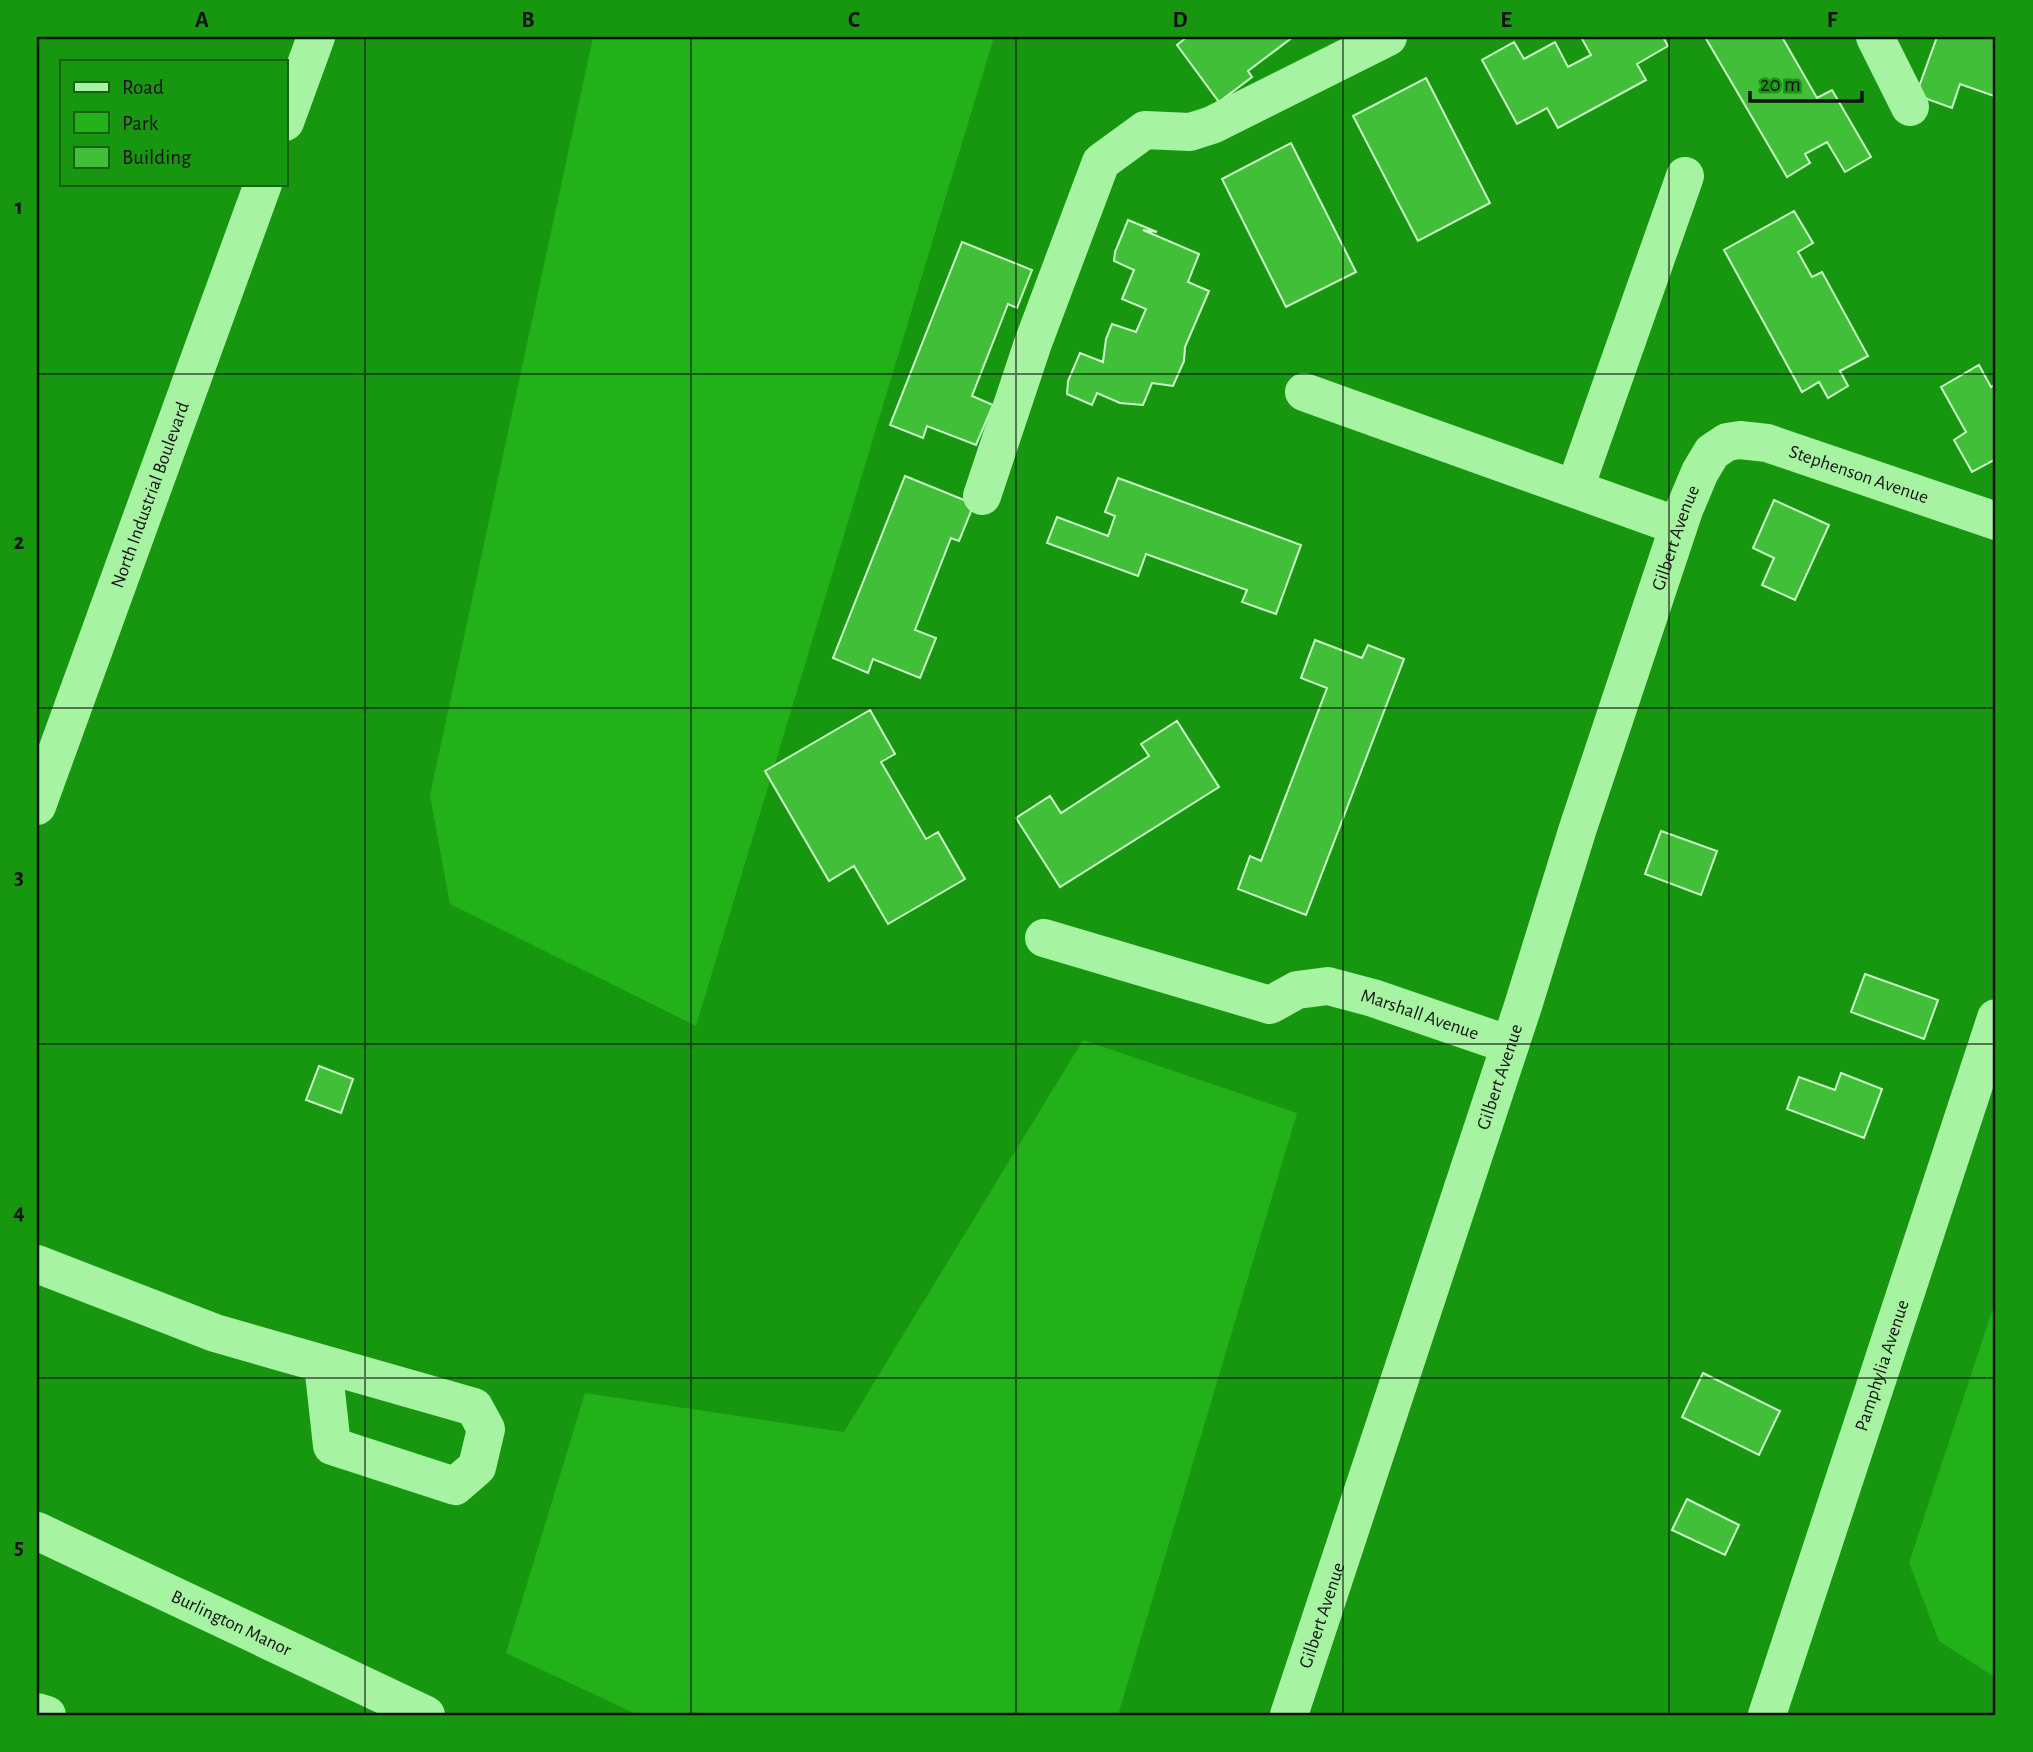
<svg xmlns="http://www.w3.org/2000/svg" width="2033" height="1752" font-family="'Alegreya Sans',sans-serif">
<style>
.green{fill:#22b118}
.building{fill:#41bf39;stroke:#ccfec9;stroke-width:2}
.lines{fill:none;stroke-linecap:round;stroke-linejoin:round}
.minor{stroke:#a6f4a1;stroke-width:38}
.grid{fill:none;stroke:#111;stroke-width:2;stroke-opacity:0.55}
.labels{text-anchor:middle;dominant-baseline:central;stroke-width:6;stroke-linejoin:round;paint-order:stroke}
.street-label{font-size:19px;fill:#111;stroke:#179710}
.neatline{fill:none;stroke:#111;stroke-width:2.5}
.grid-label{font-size:23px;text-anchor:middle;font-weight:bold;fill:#111}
</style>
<rect width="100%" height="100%" fill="#179710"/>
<path class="green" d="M593,37H994L696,1026L450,904L430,795Z
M1083,1040L1297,1113L1118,1715H638L506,1653L585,1393L844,1432Z
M1996,1299V1678L1939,1641L1909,1563Z"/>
<path class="building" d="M1187,37H1293L1248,71L1252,77L1219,102L1177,45Z
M1581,37H1663L1668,46L1637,64L1646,80L1558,128L1547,108L1517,124L1482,60L1514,42L1524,59L1555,42L1568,67L1591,55Z
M1705,37H1782L1817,98L1832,90L1871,157L1845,172L1827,142L1805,154L1810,163L1787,177Z
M1937,37H1996V89L1994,96L1960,84L1952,108L1916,95Z
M1426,78L1490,203L1418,241L1353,116Z
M1291,143L1356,272L1286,307L1222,179Z
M1794,211L1813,243L1798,252L1812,277L1822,272L1868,356L1840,371L1848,386L1828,398L1819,382L1802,392L1724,250Z
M1128,220L1157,232L1143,230L1199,254L1188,282L1209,291L1185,347L1184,361L1173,386L1152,383L1143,405L1120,403L1097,393L1092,405L1067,394L1068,381L1080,353L1103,362L1106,339L1112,324L1136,332L1146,309L1122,299L1134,270L1114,261L1115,252Z
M962,242L1032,270L1017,308L1008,304L972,396L993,405L976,445L927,426L923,438L890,425Z
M1979,365L1991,387L1996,384V459L1972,472L1954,440L1966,432L1941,387Z
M905,476L974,504L959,541L951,538L915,630L936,638L920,678L873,659L868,673L833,658Z
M1118,478L1301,545L1276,614L1242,602L1247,590L1146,554L1138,576L1047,543L1057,517L1108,536L1115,516L1105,512Z
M1774,500L1829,525L1795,600L1762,585L1774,558L1753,548Z
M1315,640L1362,658L1368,645L1404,659L1306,915L1238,889L1250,856L1261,861L1327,688L1301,678Z
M870,710L895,754L881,762L926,839L938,832L965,879L888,924L854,866L829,881L765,771Z
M1177,721L1219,787L1060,887L1016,818L1050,796L1061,813L1149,756L1141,744Z
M1661,831L1717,851L1701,895L1645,874Z
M1865,974L1938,1000L1924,1039L1851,1012Z
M319,1066L353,1079L341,1113L306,1100Z
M1841,1073L1882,1089L1864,1138L1787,1109L1799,1077L1835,1090Z
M1703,1373L1780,1411L1759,1455L1682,1417Z
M1687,1499L1739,1525L1725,1555L1672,1530Z"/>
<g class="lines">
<g class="minor">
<path d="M1875,37L1910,107"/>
<path d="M285,122L316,37"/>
<path d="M1304,392L1678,526"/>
<path d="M1575,488L1685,176"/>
<path d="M982,496L1033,343L1101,162L1145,130L1190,132L1212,125L1388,37"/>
<path id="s1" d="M37,806L263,184"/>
<path id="s2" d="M1044,938L1270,1005L1297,990L1328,986L1373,998L1510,1045"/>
<path d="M37,1264L215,1333L474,1407L486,1429L477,1467L455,1486L332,1446L323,1364"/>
<path id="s3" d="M37,1531L426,1715"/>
<path d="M37,1712L47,1715"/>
<path id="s4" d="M1289,1715L1523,1006L1578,828L1684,510L1700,472L1712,452L1727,442L1740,440L1767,443L1996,521"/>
<path id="s5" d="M1767,1715L1996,1018"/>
</g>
</g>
<path class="grid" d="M365,37V1715M691,37V1715M1016,37V1715M1343,37V1715M1669,37V1715M37,374H1996M37,708H1996M37,1044H1996M37,1378H1996"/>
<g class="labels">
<g class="street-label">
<text stroke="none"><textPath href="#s4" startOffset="1488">Stephenson Avenue</textPath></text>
<text stroke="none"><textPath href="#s1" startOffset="331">North Industrial Boulevard</textPath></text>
<text stroke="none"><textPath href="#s4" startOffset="1239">Gilbert Avenue</textPath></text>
<text stroke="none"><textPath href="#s2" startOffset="394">Marshall Avenue</textPath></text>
<text stroke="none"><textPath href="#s4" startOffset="672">Gilbert Avenue</textPath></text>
<text stroke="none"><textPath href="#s5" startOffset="368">Pamphylia Avenue</textPath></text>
<text stroke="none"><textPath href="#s4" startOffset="105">Gilbert Avenue</textPath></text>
<text stroke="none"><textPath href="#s3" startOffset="215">Burlington Manor</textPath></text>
</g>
</g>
<rect width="2033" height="1752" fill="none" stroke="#179710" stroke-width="77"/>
<rect x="60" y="60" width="228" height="126" fill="#179710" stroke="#156110" stroke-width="2"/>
<rect x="74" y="82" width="35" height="10" fill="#a6f4a1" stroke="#156110" stroke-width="2"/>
<text x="122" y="94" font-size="21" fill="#111111">Road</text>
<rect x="74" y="112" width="35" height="21" fill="#22b118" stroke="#156110" stroke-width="2"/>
<text x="122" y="130" font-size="21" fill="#111111">Park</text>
<rect x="74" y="147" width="35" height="21" fill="#41bf39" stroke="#156110" stroke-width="2"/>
<text x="122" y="164" font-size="21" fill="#111111">Building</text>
<path d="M1750 91v10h112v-10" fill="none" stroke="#111111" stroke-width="3.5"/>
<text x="1760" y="91" font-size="21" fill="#111111" stroke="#179710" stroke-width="5" paint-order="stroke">20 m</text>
<rect x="38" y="38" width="1956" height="1676" class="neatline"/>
<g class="grid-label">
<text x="202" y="27">A</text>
<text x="528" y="27">B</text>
<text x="854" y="27">C</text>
<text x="1180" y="27">D</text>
<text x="1506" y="27">E</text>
<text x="1832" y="27">F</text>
<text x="19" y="214">1</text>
<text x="19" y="549">2</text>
<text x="19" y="884">3</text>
<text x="19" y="1219">4</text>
<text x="19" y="1554">5</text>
</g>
</svg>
